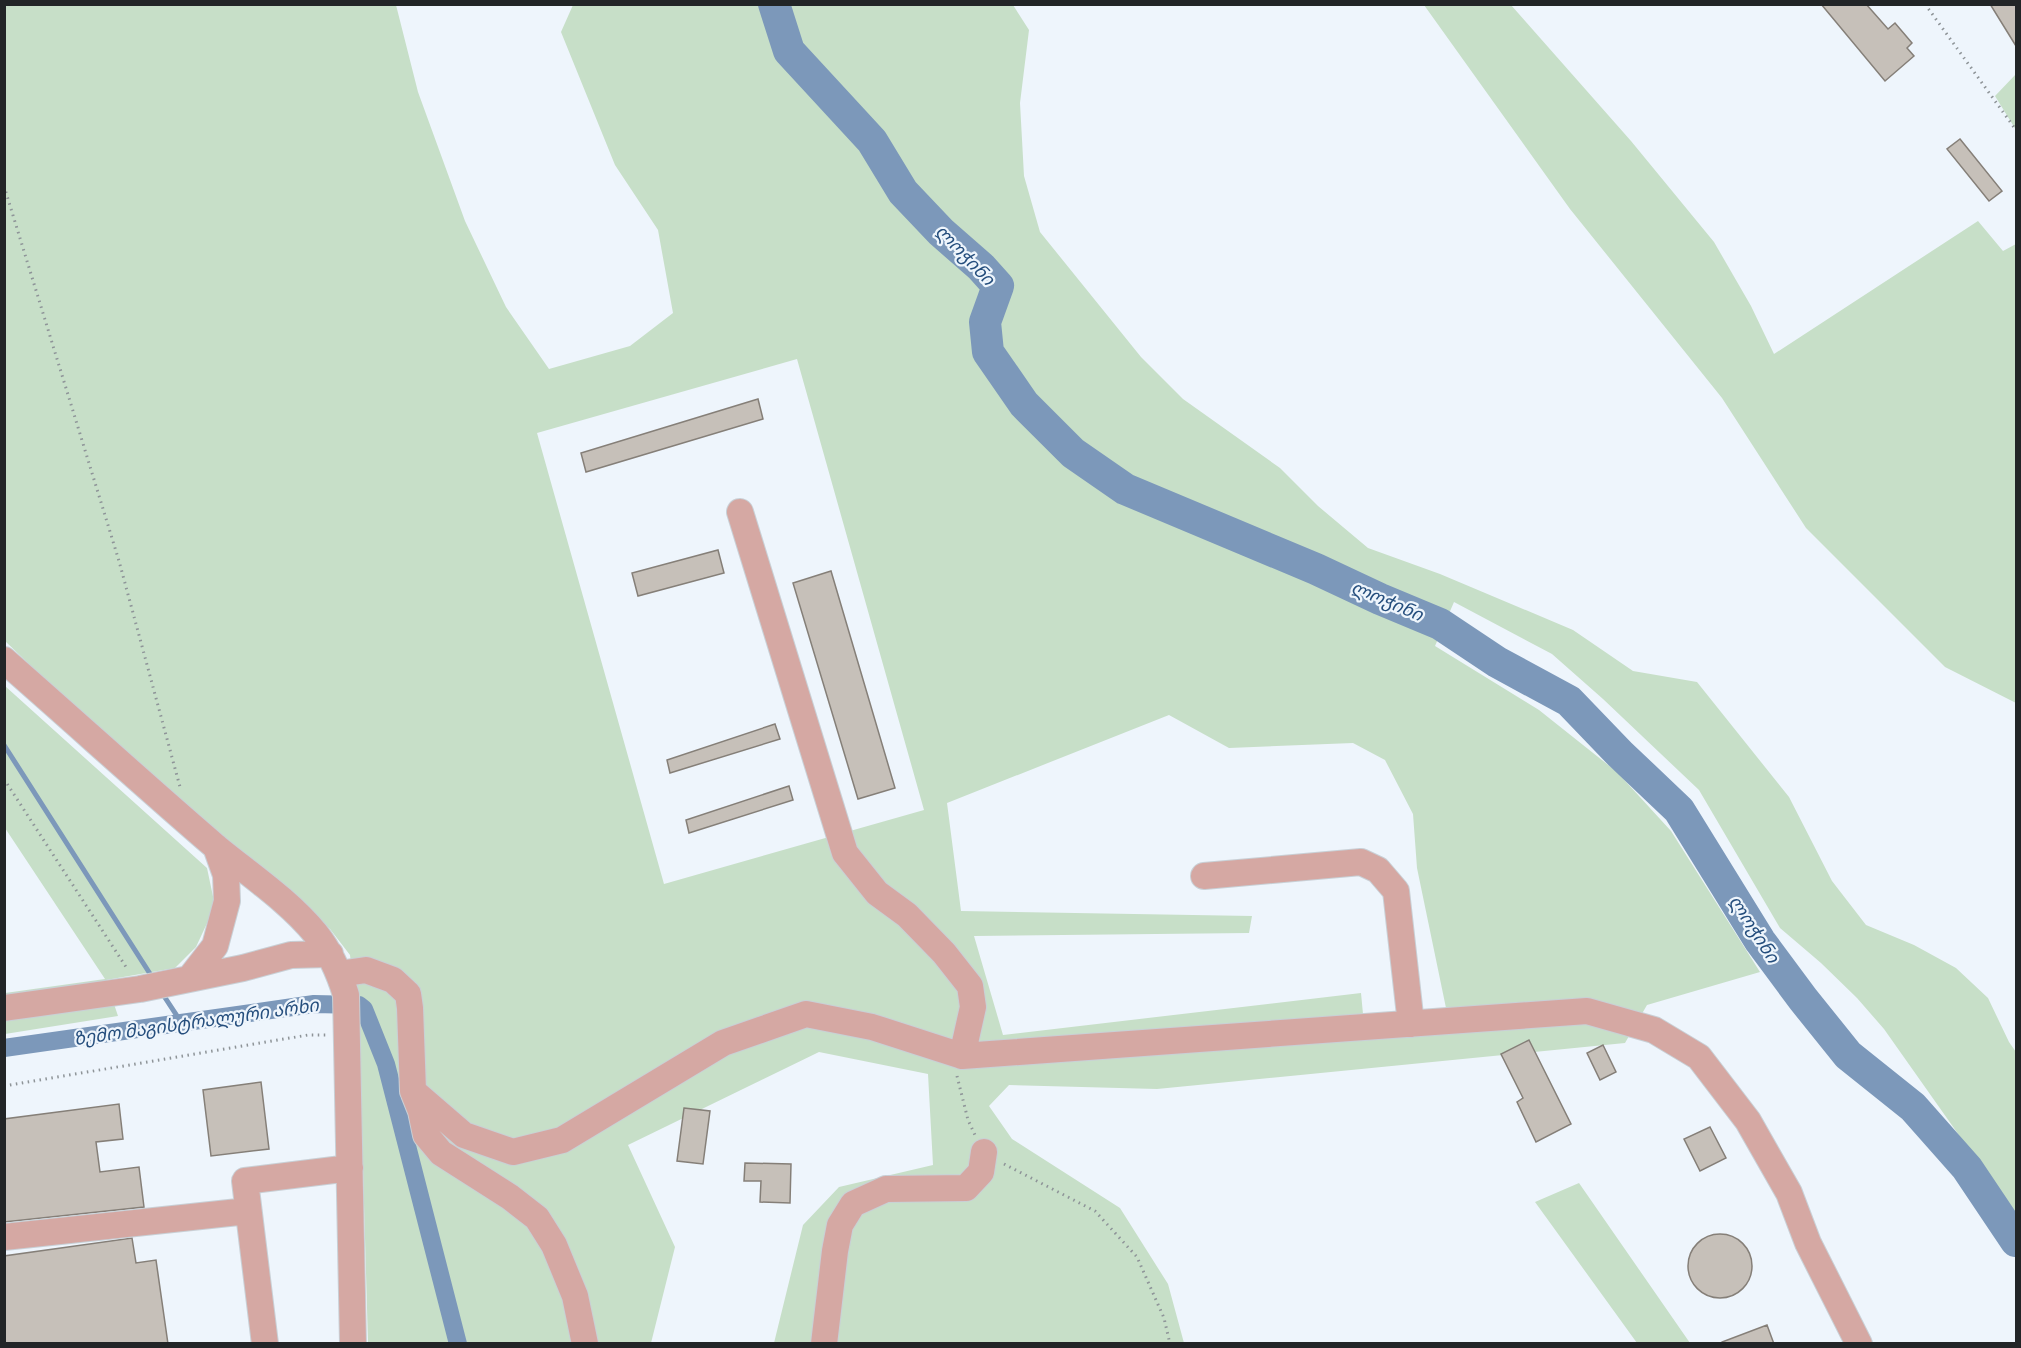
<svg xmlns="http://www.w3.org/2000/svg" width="2021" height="1348" font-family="'Varela Round','Noto Sans Georgian',sans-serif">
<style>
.green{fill:#c7dfc8;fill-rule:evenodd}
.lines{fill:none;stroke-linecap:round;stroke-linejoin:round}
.stream{stroke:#7c98ba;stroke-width:5}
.canal{stroke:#7c98ba;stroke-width:18}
.river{stroke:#7c98ba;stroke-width:32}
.building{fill:#c6c0b9;stroke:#857f78;stroke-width:1.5}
.minor-casing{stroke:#c9d0d6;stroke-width:28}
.path{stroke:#8e9498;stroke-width:3;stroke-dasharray:1.5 4.5;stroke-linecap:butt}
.minor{stroke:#d5a8a3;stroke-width:26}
.labels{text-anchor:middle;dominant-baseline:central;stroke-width:4.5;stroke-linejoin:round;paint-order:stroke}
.water-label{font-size:18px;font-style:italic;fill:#254e7d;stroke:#eef5fc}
</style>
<rect width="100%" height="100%" fill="#eef5fc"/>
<path class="green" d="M4,5H396L418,92L465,221L506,307L549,369L630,346L673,313L658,230L615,165L561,32L573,5H1013L1029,30L1020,103L1024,176L1040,232L1141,357L1183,399L1280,468L1318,506L1368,548L1440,574L1573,630L1633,671L1697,682L1789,797L1832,881L1866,925L1914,945L1956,968L1988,998L2009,1042L2016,1052V1216L1884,1029L1857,998L1821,963L1780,928L1699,790L1603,699L1552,654L1454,602L1435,646L1539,710L1617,772L1671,831L1760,972L1647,1005L1625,1043L1157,1089L1009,1085L989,1106L1012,1139L1120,1208L1168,1284L1184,1343H774L803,1225L839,1187L933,1165L928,1074L819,1052L628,1145L675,1247L651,1343H368L359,1028L350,955L330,929L54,688L5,641ZM797,359L924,810L664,884L537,433ZM1169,715L1229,748L1353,743L1385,760L1413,814L1417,868L1446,1008L1363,1014L1361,993L1003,1035L974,936L1249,933L1252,916L961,911L947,803Z
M1424,5H1511L1631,141L1714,242L1751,306L1774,354L1978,221L2003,251L2016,244V703L1945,667L1806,528L1722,398L1570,209Z
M2016,74V130L1995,96Z
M5,686L207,868L215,906L196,947L175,968L106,980L118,1016L5,1034V993L105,979L5,828Z
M1579,1183L1690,1343H1637L1535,1202Z"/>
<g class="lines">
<path class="stream" d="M4,745L154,980
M162,993L181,1022"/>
<path class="canal" d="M4,1048L314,1004L359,1005L364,1009L386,1064L458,1344"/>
<path class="river" d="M774,4L789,51L872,141L903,192L941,232L981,267L998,286L985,322L988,352L1024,404L1073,453L1125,489L1316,569L1380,599L1440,624L1497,662L1569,701L1620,754L1679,810L1760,941L1803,999L1848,1055L1913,1107L1967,1168L2016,1241"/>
</g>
<path class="building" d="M1821,4H1866L1888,29L1895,23L1912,43L1907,48L1914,56L1885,81Z
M1990,4H2016V46Z
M1960,139L2002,191L1989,201L1947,149Z
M758,399L763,419L586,472L581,453Z
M718,550L724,573L638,596L632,573Z
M831,571L895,788L858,799L793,583Z
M775,724L780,739L670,773L667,760Z
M789,786L793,800L689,833L686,820Z
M1529,1040L1571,1124L1536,1142L1517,1102L1523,1098L1501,1054Z
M1603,1045L1616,1072L1600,1080L1587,1053Z
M261,1082L269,1149L211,1156L203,1090Z
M119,1104L123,1139L96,1142L100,1172L139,1167L144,1207L4,1222V1119Z
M684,1108L710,1111L703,1164L677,1161Z
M1710,1127L1726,1158L1700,1171L1684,1139Z
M745,1163L791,1164L790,1203L760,1202L761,1181H744Z
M1688 1266a32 32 0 1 1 64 0a32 32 0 1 1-64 0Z
M132,1238L136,1263L156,1260L168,1344H4V1256Z
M1767,1325L1774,1344H1722V1342Z"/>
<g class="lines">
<defs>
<path id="minor" d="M740,512L845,853L877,893L907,915L944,953L970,986L973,1007L962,1056
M4,660C75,722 145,786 216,847C250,875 288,900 316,934C331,953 339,972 346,995L353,1344
M1204,876L1361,862L1378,870L1396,891L1411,1024
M339,974L366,970L393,980L408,994L410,1008L413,1091L464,1135L513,1152L562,1140L723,1043L806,1014L872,1027L962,1056L1587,1011L1654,1030L1699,1057L1748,1121L1789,1193L1808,1243L1859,1344
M190,978L215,946L227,901L226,875L216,847
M4,1008L140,989L243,968L291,955L330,954
M413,1091L421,1111L426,1135L441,1153L510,1197L537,1218L554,1245L575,1296L585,1344
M4,1237L248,1211
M265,1344L245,1181L350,1168
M824,1344L835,1251L840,1225L853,1204L886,1189L966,1188L981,1172L984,1152"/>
</defs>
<use href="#minor" class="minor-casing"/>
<path class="path" d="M1925,4L2016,130
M4,186L119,561L180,787
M4,779L128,970
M957,1076L968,1120L975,1135
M4,1086L308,1035H326
M1004,1164L1095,1211L1137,1257L1164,1318L1170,1344"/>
<use href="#minor" class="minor"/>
</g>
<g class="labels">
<g class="water-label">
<text transform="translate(965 255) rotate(46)">ლოჭინი</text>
<text transform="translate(1387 601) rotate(23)">ლოჭინი</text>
<text transform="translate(1754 929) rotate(57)">ლოჭინი</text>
<text transform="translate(196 1022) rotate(-8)">ზემო მაგისტრალური არხი</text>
</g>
</g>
<rect width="2021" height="1348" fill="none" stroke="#222527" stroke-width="12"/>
</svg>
